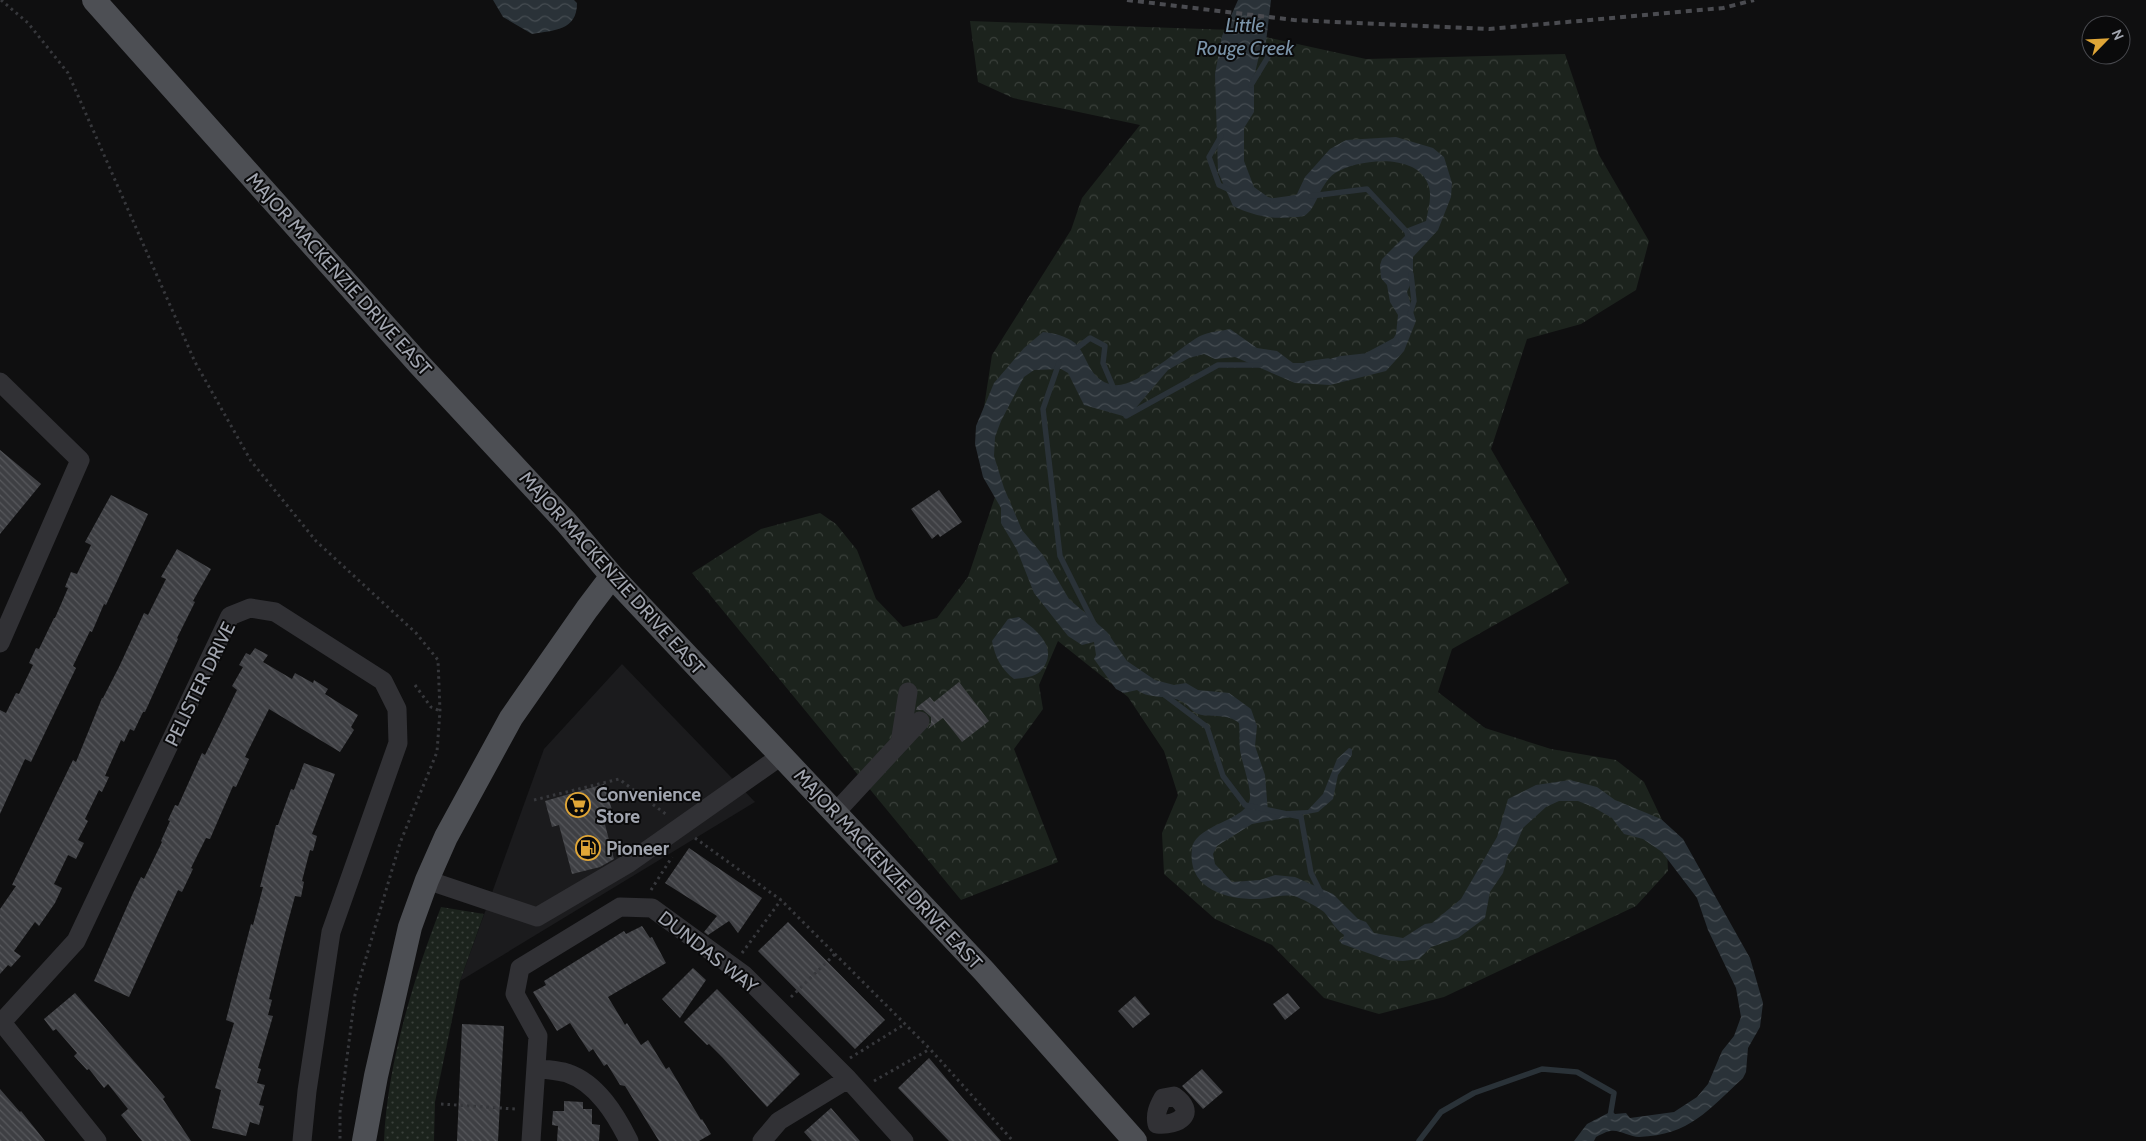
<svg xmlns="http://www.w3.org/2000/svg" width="2146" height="1141" font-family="Cabin,sans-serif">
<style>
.built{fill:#1b1b1d}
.grass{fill:url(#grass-dots)}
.forest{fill:url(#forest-crowns)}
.water{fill:url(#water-waves)}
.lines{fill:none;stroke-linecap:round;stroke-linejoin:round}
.stream{stroke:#2a3238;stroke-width:5.5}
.building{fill:url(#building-back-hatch)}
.path{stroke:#37383c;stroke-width:3;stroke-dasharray:2.5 4;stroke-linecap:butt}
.minor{stroke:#313135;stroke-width:19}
.major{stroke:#4d4f54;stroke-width:24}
.rail{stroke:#4a4b50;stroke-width:4;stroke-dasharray:6 5;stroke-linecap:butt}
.labels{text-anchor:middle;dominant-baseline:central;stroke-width:4;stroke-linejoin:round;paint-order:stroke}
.street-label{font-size:19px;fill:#a2a6b0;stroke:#0a0a0b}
.poi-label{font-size:19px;font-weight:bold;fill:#a2a6b0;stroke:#0a0a0b;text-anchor:start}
.water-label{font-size:20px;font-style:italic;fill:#7b94a9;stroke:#0a0a0b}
</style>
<defs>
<pattern id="grass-dots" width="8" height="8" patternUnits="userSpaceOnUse" patternTransform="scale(1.25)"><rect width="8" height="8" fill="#1c231d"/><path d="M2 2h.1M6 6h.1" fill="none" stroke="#3a403b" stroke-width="1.8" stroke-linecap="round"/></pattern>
<pattern id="forest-crowns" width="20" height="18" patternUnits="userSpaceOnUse" patternTransform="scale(1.25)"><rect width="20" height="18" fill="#1c231d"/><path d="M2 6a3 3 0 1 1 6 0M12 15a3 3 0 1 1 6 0" fill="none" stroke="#3a403b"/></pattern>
<pattern id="water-waves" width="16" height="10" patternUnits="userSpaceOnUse" patternTransform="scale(1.25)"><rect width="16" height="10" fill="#2a3238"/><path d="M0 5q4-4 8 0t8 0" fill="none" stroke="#464d52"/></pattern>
<pattern id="building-back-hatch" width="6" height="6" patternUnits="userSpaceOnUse" patternTransform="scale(1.25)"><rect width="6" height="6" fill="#3e3f43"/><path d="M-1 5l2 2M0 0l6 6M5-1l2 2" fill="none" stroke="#57585c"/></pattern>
</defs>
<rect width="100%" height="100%" fill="#0f0f10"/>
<path class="built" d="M622,664L755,802L460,981L544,749Z"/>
<path class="grass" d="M441,907L484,914L460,981L435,1102L434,1141H384C387,1065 414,977 441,907Z"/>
<path class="forest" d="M970,21L1233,30L1366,59L1565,54L1599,155L1649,241L1636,290L1581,324L1527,339L1491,449L1569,583L1452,649L1438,692L1485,728L1551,749L1616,760L1644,782L1666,828L1668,871L1636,906L1444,997L1379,1014L1324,998L1272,945L1215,919L1164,874L1162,833L1178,795L1164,751L1128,697L1058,641L1039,685L1043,709L1014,749L1058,862L961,900L692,573L761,529L820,513L836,524L857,550L876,599L903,627L937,618L968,577L997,491L982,420L992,355L1071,230L1082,198L1140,125L1013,98L978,82Z"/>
<path class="water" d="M493,0H574L577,3C577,31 554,30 532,34L503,17Z
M1238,0H1271L1266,42L1259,56L1254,77V112L1244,128V161L1254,187L1268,197L1284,201L1297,194L1305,177L1330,149L1346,140L1396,137L1433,148L1444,157L1452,183L1451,197L1438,230L1413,257V278L1407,292L1416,321L1404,351L1386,371L1330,385L1295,383L1235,357L1215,359L1204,354L1189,358L1168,370L1134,410L1123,416L1084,405L1068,373L1061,369L1034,370L1024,377L1001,421L995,437L994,456L1004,488L1022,530L1043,555L1069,599L1107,632L1127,661L1155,680L1174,685L1186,683L1198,690L1229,693L1251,709L1257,726L1255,746L1265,775L1268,812L1308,810L1323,794L1337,759L1349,748L1352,749V755L1338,775L1333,799L1318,812L1252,824L1217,846L1213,854L1215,864L1232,882L1260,880L1275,875L1295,877L1333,894L1358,919L1366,922L1374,933L1403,938L1425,924L1432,923L1461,899L1497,837L1508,799L1536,785L1570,780L1597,787L1615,800L1661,819L1683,839L1750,958L1763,1003L1760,1027L1748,1048L1746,1072L1743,1078C1708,1110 1690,1135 1639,1137C1630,1137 1619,1129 1610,1131C1605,1132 1600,1135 1596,1137L1594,1141H1574L1587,1124L1612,1111L1615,1114L1626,1113L1630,1118L1674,1112L1697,1097L1708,1084L1722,1051L1734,1036L1741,1017L1736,988L1708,930L1697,898L1662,852L1643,839L1624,834L1612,818L1593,807L1578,801H1559L1546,807L1523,828L1516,845L1508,855L1503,873L1490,892L1485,918L1458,938L1431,947L1419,959L1403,961L1388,960L1342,944L1339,940L1343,939L1344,935C1333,927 1332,921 1324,912C1318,907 1301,898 1294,896C1279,894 1269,899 1256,899C1223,899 1187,887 1192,849C1195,824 1248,821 1250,798C1251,787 1242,763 1240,750C1239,741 1240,732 1239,723C1227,713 1213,718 1198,714C1192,712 1188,705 1183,702C1168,694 1150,700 1137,690L1124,693L1116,689L1094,659L1096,655L1094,642L1082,645L1068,636L1034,593L1017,550L1001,523V508L983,477L975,444L976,426L994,383L1024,348L1043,332C1054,333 1066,336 1075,343C1088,355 1088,380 1113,385C1137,389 1179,347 1200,336C1208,332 1221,331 1230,329L1257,348L1277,351L1293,363H1318L1336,357L1352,360L1376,353L1390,344L1396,334L1398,315L1390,302L1387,285L1381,278L1380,265L1382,259L1405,236L1408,228L1426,221C1428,210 1432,198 1429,187C1420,152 1359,158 1335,173C1319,184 1317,209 1304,216C1301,217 1295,217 1292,217C1271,220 1252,215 1233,206L1218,172L1215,74L1222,36Z
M1019,617C1033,628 1055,643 1046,663C1039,678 1028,677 1014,679C1001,669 995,657 992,641L1008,619Z"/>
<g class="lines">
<path class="stream" d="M1251,85L1268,57L1261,40
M1221,136L1209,157L1219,185L1230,190
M1311,196L1367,189L1407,232L1408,237
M1273,201L1294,198
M1410,314L1414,301L1411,274
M1072,352L1090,338L1105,346L1103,363L1114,389
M1339,359L1366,356L1396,340
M1059,363L1043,409L1060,556L1094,624
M1307,364L1328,361
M1123,409L1126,416L1218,365H1260
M1162,693L1207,727L1223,776L1245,805L1301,817L1311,873L1322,895
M1419,1141L1441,1112L1474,1093L1542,1069L1577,1072L1614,1093L1610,1117"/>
</g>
<path class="building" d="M0,450L41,484L0,534Z
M939,490L962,522L940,537L938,534L932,539L911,509Z
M111,495L148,514L106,605L104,604L92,632L90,631L73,666L76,668L31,762L25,759L0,814V710L6,713L16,693L19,694L33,665L29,663L36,648L39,649L54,618H55L68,588L65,587L71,572L77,574L91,545L85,542Z
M177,549L211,569L193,601L195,602L177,638L178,639L145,712H143L134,731L130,729L124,742L121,740L105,776L109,777L102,792L99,790L85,819L88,821L78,840L84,843L76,859L68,855L54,884L62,888L55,903L39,926L35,922L14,951L21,956L11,967L8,965L0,974V909L16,886L12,885L73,760L76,762L102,698H103L119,667L144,613L148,615L166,579L161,577Z
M255,648L268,655L263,662L292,679L295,673L313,683L314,680L328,689L325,694L358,715L351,727L354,730L340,752L269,709L245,757L249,759L236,787L233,786L210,839L206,838L191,868L193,869L182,892L178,890L129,997L94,981L133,893L141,877L144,879L162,842L161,841L170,821L168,820L175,805L178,806L202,753L205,755L237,690L232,686L243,667L239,665L246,653L250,655Z
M959,682L989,721L962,742L943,718L928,729L931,724V717L923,710H916L917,707L930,697L934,702Z
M304,763L335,774L312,834L317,836L313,851L310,850L302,881L304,882L301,897L295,896L285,933L269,999L272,1000L268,1015L273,1016L258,1068L261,1069L257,1083L265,1085L259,1105L264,1106L259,1125L250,1122L246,1136L212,1128L221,1090L215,1088L234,1023L226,1020L251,924L253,925L263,887H260L276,825H278L291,789L294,790Z
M604,784L612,810L602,813L614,859L600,867L572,874L559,825L552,827L545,801Z
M689,848L762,898L738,933L729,921L708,935L704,932L717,916L665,883Z
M788,922L885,1020L855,1049L758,951Z
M642,926L650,938L652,937L666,963L608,997L625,1025L627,1023L641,1045L648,1040L666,1069L669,1067L701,1120L702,1119L711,1134L699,1141H659L625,1086L620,1085L607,1064L604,1066L593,1049L589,1052L570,1023L557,1031L533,992L546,985L544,981L624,931L626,934Z
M693,968L706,980L680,1018L662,999Z
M717,989L800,1074L767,1107L722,1057L709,1044L707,1045L684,1022Z
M75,993L165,1097L163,1099L191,1141H142L121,1115L128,1109L108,1084L104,1088L89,1069L87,1070L74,1056L77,1053L56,1029L53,1031L44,1019Z
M1288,993L1300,1008L1285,1020L1273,1004Z
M1135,996L1150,1014L1133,1028L1118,1011Z
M462,1024L504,1026L498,1141H457Z
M929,1058L960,1095L1001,1141H949L898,1088Z
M1202,1069L1223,1092L1203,1109L1182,1086Z
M0,1089L20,1112L21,1111L45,1141H0Z
M564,1101L583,1102V1109H592V1124L600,1125L599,1141H557L558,1126L552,1125L553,1111H564Z
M831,1108L860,1141H812L804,1132Z"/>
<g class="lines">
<path class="path" d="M1,0L28,23L68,73L195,362L251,461L316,541L416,633L438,660L440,711L437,752L400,843L355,995L340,1112V1141
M415,685L431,707L440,711
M534,800L619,779L667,815
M695,838L781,900L930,1049L1013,1141
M651,890L672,857
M742,953L781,900
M791,997L835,954
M850,1058L905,1024
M874,1081L930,1049
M441,1104L515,1109"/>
<path class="minor" d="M0,382L80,460L0,643
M900,743L908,692
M835,813L920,721
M427,880L537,917L629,863L781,756
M0,1020L97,1141
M2,1022L76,941L230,616L250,608L275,612L383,681L397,709L398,743L331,932L307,1091L302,1141
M536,1068C546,1070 557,1070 567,1073C597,1083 616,1115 629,1141
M1174,1096C1198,1113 1179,1126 1157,1124C1155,1114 1158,1107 1163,1098Z
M531,1141L538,1036L515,994L520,968L620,907L652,908L744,975L848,1079
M762,1141L779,1121L848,1079L904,1141"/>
<path class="major" d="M94,0L419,364L566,522L612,576L984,971L1135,1141
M364,1141L376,1076L410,927L427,880L446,837L511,718L587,609L612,576"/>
<path class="rail" d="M1127,0L1294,20L1489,29L1723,8L1754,0"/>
</g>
<defs>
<symbol id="supermarket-ring" viewBox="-11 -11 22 22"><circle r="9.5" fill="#0a0a0b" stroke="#e0a637" stroke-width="1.5"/><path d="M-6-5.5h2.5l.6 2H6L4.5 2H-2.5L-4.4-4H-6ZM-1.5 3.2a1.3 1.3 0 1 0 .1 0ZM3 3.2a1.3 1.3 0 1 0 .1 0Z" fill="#e0a637"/></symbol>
<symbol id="fuel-ring" viewBox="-11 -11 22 22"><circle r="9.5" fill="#0a0a0b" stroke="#e0a637" stroke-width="1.5"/><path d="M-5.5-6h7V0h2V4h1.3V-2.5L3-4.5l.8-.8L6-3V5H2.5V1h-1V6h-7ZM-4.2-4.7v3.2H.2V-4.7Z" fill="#e0a637"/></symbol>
</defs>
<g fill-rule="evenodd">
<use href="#supermarket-ring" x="564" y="791" width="28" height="28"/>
<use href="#fuel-ring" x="574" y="834" width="28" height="28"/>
</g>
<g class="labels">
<g class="street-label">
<text transform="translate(339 274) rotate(48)">MAJOR MACKENZIE DRIVE EAST</text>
<text transform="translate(612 573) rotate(48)">MAJOR MACKENZIE DRIVE EAST</text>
<text transform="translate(200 684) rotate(-64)">PELISTER DRIVE</text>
<text transform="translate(888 869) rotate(47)">MAJOR MACKENZIE DRIVE EAST</text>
<text transform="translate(708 952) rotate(38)">DUNDAS WAY</text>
</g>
<g class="poi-label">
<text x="596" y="794">Convenience<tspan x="596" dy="22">Store</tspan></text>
<text x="606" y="848">Pioneer</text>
</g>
<g class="water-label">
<text x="1245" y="25">Little<tspan x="1245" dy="23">Rouge Creek</tspan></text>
</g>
</g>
<g transform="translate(2106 40) rotate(66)"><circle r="24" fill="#0a0a0b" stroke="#47484d"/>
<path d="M0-4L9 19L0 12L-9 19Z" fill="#e0a637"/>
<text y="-8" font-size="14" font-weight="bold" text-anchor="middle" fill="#a2a6b0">N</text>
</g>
</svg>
